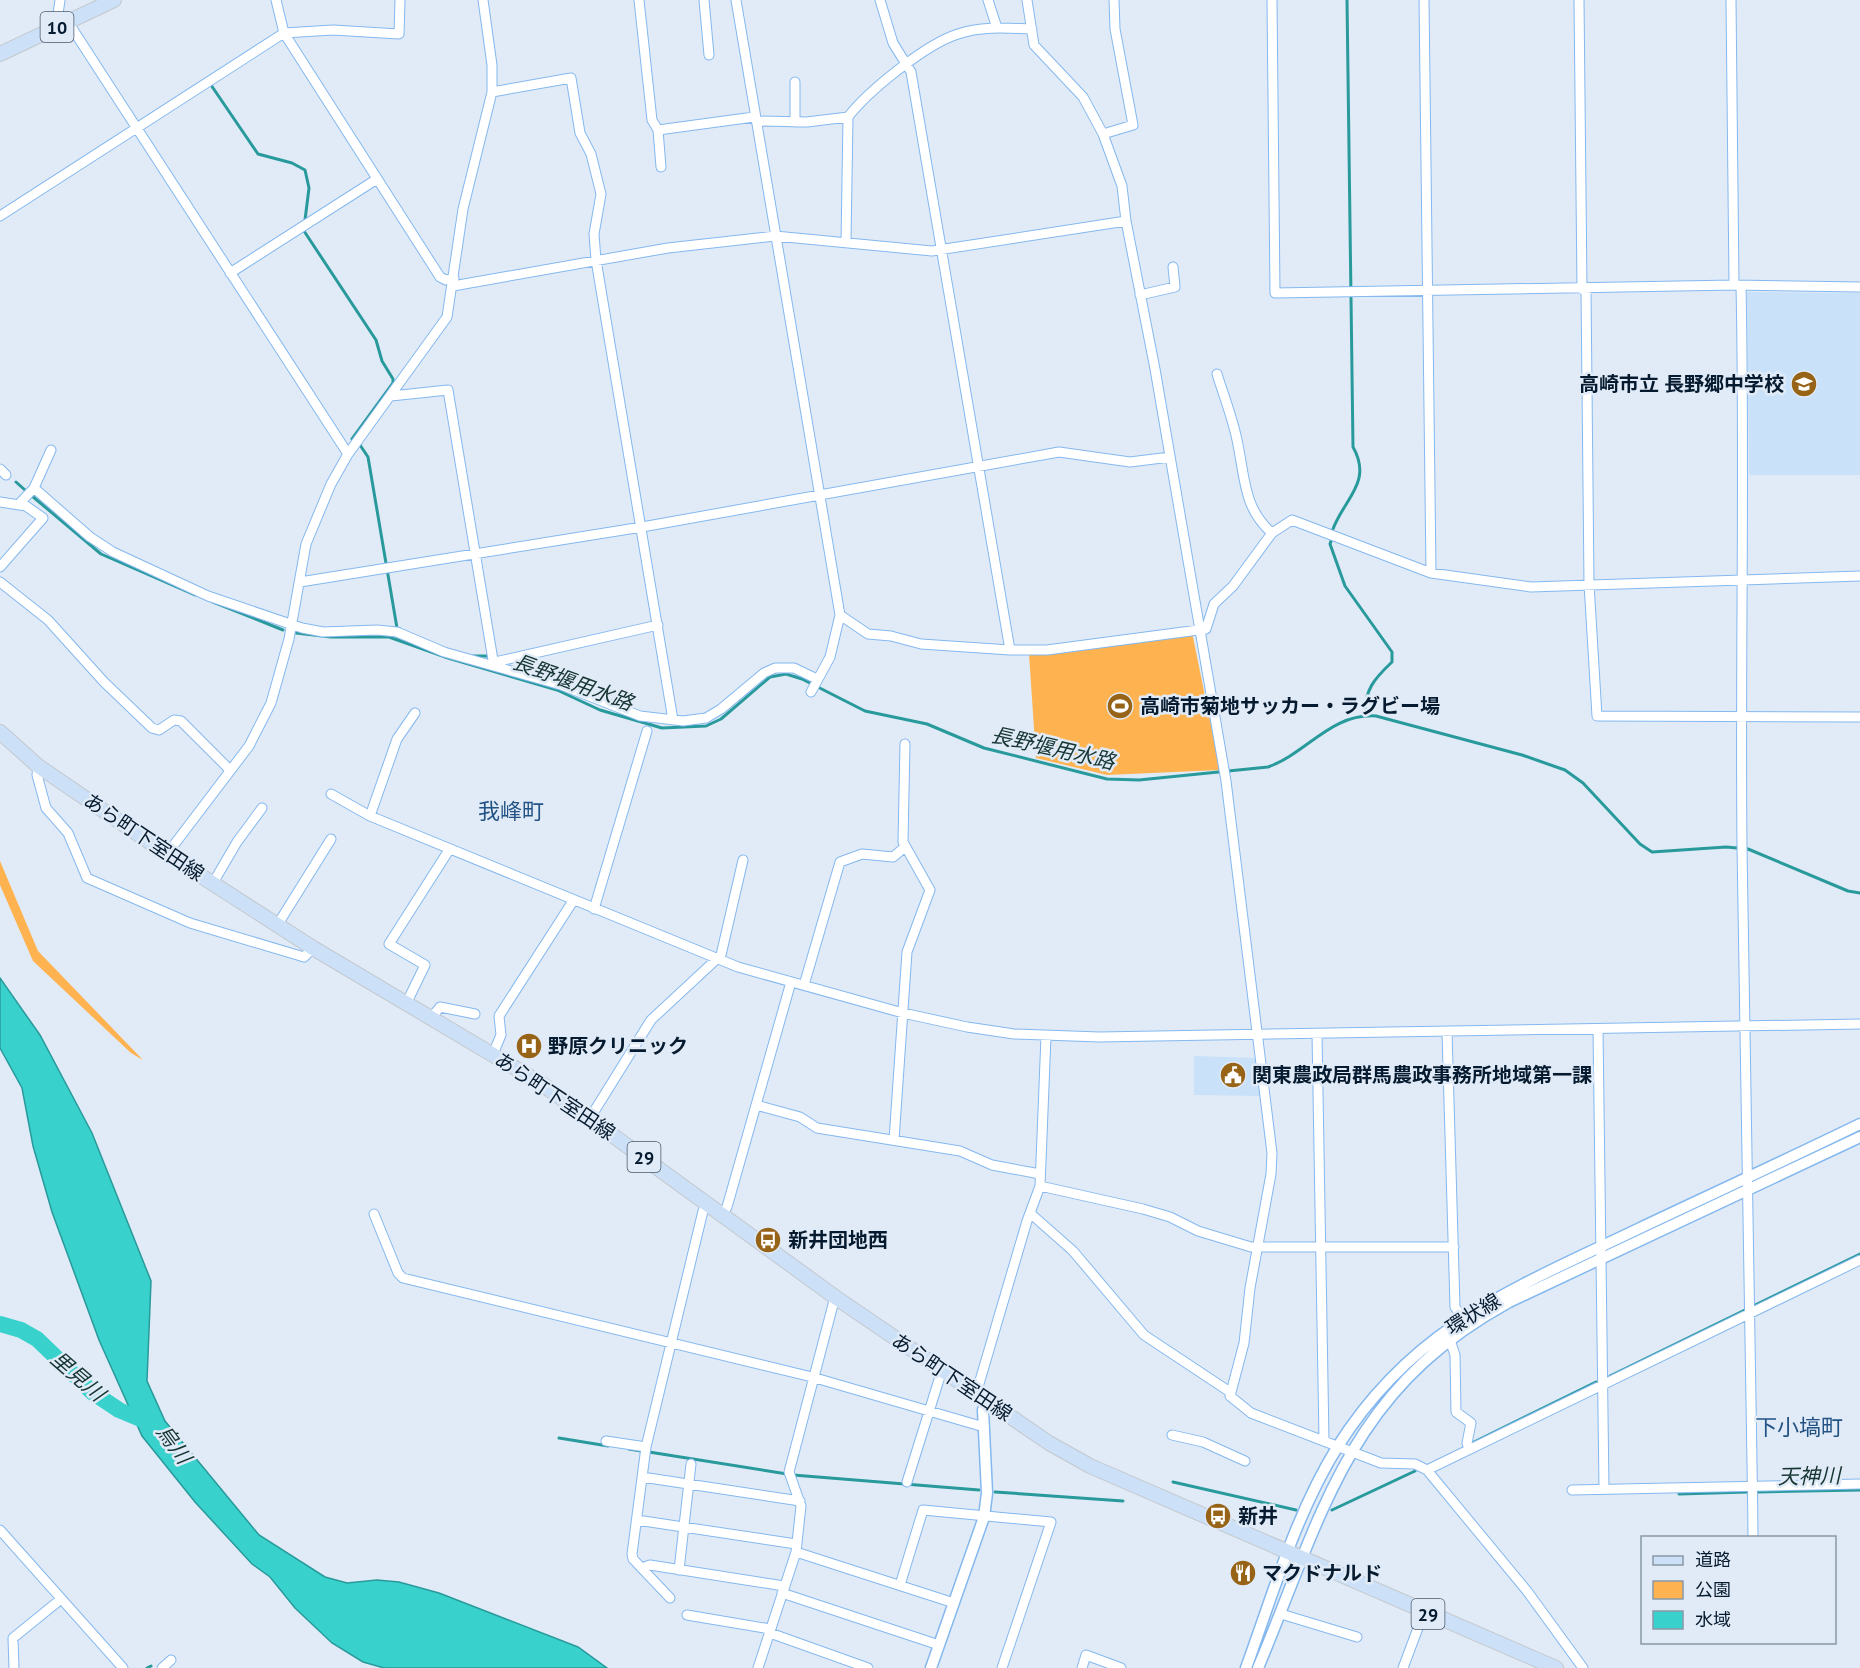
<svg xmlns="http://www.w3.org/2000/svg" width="1860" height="1668" font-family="'PT Sans','Noto Sans JP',sans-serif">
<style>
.built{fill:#cae1fa}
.green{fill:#feb350}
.water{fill:#38d1cb;stroke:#299a9c;stroke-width:1.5}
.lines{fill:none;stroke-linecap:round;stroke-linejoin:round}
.stream{stroke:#299a9c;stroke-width:3}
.river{stroke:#38d1cb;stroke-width:16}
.minor-casing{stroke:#84b8ef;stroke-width:11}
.tertiary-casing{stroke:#84b8ef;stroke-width:13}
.primary-casing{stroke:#c3c8cd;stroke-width:16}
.minor{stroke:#fff;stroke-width:9}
.tertiary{stroke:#fff;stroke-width:10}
.primary{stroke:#cce0f7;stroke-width:14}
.labels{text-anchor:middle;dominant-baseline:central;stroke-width:5;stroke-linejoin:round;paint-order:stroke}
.shield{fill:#e1ebf7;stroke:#48596b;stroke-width:1.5}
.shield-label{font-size:18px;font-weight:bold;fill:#061b2f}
.poi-label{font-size:20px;font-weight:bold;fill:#061b2f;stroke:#e1ebf7;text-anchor:start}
.street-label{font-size:20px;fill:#061b2f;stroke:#e1ebf7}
.water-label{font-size:21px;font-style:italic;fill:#163533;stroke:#e1ebf7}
.quarter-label{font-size:22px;fill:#225384;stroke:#e1ebf7}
</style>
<rect width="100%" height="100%" fill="#e1ebf7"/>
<path class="built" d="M1747,292L1860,293V475H1749Z
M1194,1056L1257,1058L1262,1096L1194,1095Z"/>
<path class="green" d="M1192,632L1220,770L1107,775L1036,758L1029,654Z
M0,861L38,951L143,1060L131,1053L33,961L0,885Z"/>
<path class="water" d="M0,978L40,1035L92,1133L151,1281L147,1381L165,1421L259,1535L325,1577L347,1583L377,1580L399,1582L439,1593L578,1647L607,1668H384L363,1662L332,1643L295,1608L270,1577L252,1564L195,1502L142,1436L99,1340L52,1212L33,1146L22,1088L0,1048Z"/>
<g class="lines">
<path class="stream" d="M211,85L258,154L292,163L305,170L309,188L305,220
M304,231L376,340L382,361L393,379V383L352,439
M360,445L368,457L397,628L400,629
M16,482L25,490
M32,496L101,554L195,595
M1333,529C1344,499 1373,482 1353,447L1347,0
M1332,538L1330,544L1345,586L1392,652V662C1375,678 1364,690 1365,715
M213,602L283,630
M296,633L331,637H389L448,658L557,690L600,710L662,728L706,726L721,719L770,677L786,674L802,679L865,711L927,724L984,748L1107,779L1139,780L1268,767C1307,753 1331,713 1376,716L1522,755L1565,770L1583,783L1640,844L1652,852L1726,847L1748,849L1848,891L1860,893
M473,656H489
M1610,1376L1860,1254
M559,1438L608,1446
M1468,1445L1596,1382
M629,1449L641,1451
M649,1452L787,1474
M793,1475L979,1490
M1173,1482L1296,1510
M995,1492L1123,1501
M1758,1492L1860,1490
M1679,1494L1748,1492
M1332,1510L1415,1471
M147,1668L151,1666"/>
<path class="river" d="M0,1324L21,1330L37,1339L92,1392L119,1410L152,1424"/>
<defs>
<path id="minor" d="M276,0L284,33L440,277L446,280L454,278
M639,0L652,120L658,130
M704,0L709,55
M736,0L840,615L830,657L811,692
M880,0L893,43L911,72L1010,650
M988,0L997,28
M1027,0L1034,45L1083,97L1103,134L1122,186L1126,221L1155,369L1226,781L1272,1153L1271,1174L1250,1288L1244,1343L1230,1396L1251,1413L1381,1463L1415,1464L1427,1470L1527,1591L1583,1668
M1272,0L1275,293L1734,285L1860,287
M1424,0L1431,573
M1579,0L1582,289
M1731,0L1734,285
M68,22L348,454
M56,28L60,0
M795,82V122
M492,92L571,78L580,133L591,154L601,194L594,234L596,260L673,720
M756,121L807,122L848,117C868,91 926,44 958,34C981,26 1007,28 1032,29
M1103,134L1133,125L1115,29L1114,0
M661,167L658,130L754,117
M0,216L284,33L333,30L399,34L400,0
M846,242L848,117
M230,273L377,179
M453,286L668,248L775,236L932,251L1126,221
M1741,286C1745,473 1740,659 1742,846C1744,1076 1751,1307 1753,1538
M1586,289L1589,584L1597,716L1860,717
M1140,295L1175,287L1173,267
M1217,374C1224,397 1234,421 1238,445C1245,479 1244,509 1272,533
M391,396L448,390L494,666
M0,469L6,475
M34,488L90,537L113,552L208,596L302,628L323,632L377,630L397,632L444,652L561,685L640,716L683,721L706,718L721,709L764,673L775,668H794L817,679
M0,502L26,506L43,518L0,567
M19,504L34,488L51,450
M0,582L48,620L104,682L152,728L159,730L174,720L181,721L230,770
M300,582L642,527L1059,452L1130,462L1170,457
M840,615L868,634L891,636L921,644L1010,650H1047L1206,629L1214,604L1233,586L1272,533L1292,520L1431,573L1531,587L1860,576
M495,662L658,625
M38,766L37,775L46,808L68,833L87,878L190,923L304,957L313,948
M331,794L370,816L738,967L903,1013L967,1027L1014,1034L1099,1037L1860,1024
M370,816L397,739L415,713
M167,854L249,746L271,703L289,639L306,544L331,484L348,454L447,317L463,209L492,92V65L483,0
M213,883L237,842L262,808
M594,909L647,731
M278,924L331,839
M804,985L840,862L862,854L893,857L905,847
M406,1004L425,965L389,944L449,850
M431,1018L440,1007L475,1014
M1598,1029L1604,1489
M1447,1032L1455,1307L1462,1317
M1317,1034L1324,1440
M493,1054L501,1035L499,1016L573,901
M756,1105L800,1117L817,1128L960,1151L992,1165L1040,1174
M590,1118L651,1020L721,955L743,860
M894,1140L907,952L930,890L903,842L905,744
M1040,1186L1143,1209L1170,1217L1198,1231L1251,1247H1454
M1030,1213L1073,1251L1144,1335L1230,1392
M374,1214L398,1273L403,1278L812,1377L984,1427
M722,1214L727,1207L791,982
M1450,1340L1455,1355L1456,1412L1471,1423L1467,1443L1469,1449
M976,1394L1027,1221L1040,1186L1046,1036
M1172,1435L1203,1442L1245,1461
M606,1441L646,1447
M1427,1470L1860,1260
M642,1477L800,1501
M907,1482L942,1370
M1572,1490L1860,1484
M637,1520L796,1544
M0,1530L123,1668
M796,1552L954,1603
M642,1568L650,1565L784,1586
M679,1570L691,1464
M900,1585L923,1510L1051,1522L1002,1668
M782,1593L939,1645
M670,1598L633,1559L632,1554L646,1447L703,1211L707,1204
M1281,1614L1357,1637
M687,1615L770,1629
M770,1633L868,1668
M14,1668L13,1638L61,1599
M162,1668L171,1660
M758,1668L796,1552L801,1506L789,1472L835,1297
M1082,1668L1086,1655L1121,1668
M1403,1668L1424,1612"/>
<path id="tertiary" d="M931,1668L984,1517L987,1493L983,1410L987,1401
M1246,1668C1273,1594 1296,1513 1338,1446C1413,1326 1517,1287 1638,1229C1712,1194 1786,1160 1860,1124
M1258,1668C1323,1513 1348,1390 1509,1302L1860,1137"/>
<path id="primary" d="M0,54L114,0
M0,732L38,766L167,854L313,948L542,1084L835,1297L1049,1443L1090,1466L1556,1668"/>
</defs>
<use href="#minor" class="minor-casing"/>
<use href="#tertiary" class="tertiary-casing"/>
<use href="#primary" class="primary-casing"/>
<use href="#minor" class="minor"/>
<use href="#tertiary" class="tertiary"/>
<use href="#primary" class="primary"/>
</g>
<defs>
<symbol id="school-disc" viewBox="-11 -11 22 22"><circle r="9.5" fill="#966317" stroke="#e1ebf7"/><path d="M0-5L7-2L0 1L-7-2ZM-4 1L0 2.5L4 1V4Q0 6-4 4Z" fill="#fff"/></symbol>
<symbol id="stadium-disc" viewBox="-11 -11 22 22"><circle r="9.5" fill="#966317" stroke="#e1ebf7"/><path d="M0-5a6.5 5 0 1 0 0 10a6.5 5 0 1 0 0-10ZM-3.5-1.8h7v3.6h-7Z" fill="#fff"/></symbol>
<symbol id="hospital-disc" viewBox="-11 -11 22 22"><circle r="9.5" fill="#966317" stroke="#e1ebf7"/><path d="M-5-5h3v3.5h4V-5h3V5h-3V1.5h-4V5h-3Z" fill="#fff"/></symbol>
<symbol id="civic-disc" viewBox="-11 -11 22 22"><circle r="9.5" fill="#966317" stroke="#e1ebf7"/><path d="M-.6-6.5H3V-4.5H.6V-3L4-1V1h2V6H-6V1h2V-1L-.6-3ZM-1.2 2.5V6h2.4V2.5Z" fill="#fff"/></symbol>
<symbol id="bus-disc" viewBox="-11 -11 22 22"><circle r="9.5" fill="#966317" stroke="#e1ebf7"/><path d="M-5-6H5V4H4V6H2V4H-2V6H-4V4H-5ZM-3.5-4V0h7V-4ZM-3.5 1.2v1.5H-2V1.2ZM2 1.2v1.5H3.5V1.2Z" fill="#fff"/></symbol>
<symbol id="restaurant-disc" viewBox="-11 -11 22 22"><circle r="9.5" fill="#966317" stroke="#e1ebf7"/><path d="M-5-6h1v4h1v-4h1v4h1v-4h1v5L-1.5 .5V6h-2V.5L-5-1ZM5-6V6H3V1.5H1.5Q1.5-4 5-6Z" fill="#fff"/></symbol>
</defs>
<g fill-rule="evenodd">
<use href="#school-disc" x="1789" y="369" width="30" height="30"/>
<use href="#stadium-disc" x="1105" y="691" width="30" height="30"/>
<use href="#hospital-disc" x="514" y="1031" width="30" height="30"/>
<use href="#civic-disc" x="1218" y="1060" width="30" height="30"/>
<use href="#bus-disc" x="753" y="1225" width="30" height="30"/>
<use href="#bus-disc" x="1203" y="1501" width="30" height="30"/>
<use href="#restaurant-disc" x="1228" y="1558" width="30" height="30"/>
</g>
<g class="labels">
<g class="shield">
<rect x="40.5" y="12" width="33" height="30" rx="4.5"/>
<rect x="627.5" y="1142" width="33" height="30" rx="4.5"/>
<rect x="1411.5" y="1599" width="33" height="30" rx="4.5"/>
</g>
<g class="shield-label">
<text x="57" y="27">10</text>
<text x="644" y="1157">29</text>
<text x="1428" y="1614">29</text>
</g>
<g class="poi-label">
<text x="1784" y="384" text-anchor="end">高崎市立 長野郷中学校</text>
<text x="1140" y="706">高崎市菊地サッカー・ラグビー場</text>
<text x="548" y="1046">野原クリニック</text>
<text x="1252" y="1075">関東農政局群馬農政事務所地域第一課</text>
<text x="788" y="1240">新井団地西</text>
<text x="1238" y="1516">新井</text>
<text x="1262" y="1573">マクドナルド</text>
</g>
<g class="street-label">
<text transform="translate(144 837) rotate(34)">あら町下室田線</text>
<text transform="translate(555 1096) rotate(34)">あら町下室田線</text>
<text transform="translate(1473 1314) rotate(-32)">環状線</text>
<text transform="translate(952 1377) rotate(34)">あら町下室田線</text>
</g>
<g class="water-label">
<text transform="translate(573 682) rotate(20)">長野堰用水路</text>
<text transform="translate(1053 748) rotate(13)">長野堰用水路</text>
<text transform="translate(78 1376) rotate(41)">里見川</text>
<text transform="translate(174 1444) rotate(54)">烏川</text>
<text transform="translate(1809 1476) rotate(-1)">天神川</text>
</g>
<g class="quarter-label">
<text x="511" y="811">我峰町</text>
<text x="1799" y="1427">下小塙町</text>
</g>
</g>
<rect x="1641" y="1536" width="195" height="108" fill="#e1ebf7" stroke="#8998a7" stroke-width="1.5"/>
<rect x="1653" y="1556" width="30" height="9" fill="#cce0f7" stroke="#8998a7" stroke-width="1.5"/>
<text x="1695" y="1566" font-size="18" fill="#061b2f">道路</text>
<rect x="1653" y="1581" width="30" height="18" fill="#feb350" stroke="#8998a7" stroke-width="1.5"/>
<text x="1695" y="1596" font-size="18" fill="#061b2f">公園</text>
<rect x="1653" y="1611" width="30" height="18" fill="#38d1cb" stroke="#8998a7" stroke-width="1.5"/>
<text x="1695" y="1626" font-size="18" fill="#061b2f">水域</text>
</svg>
